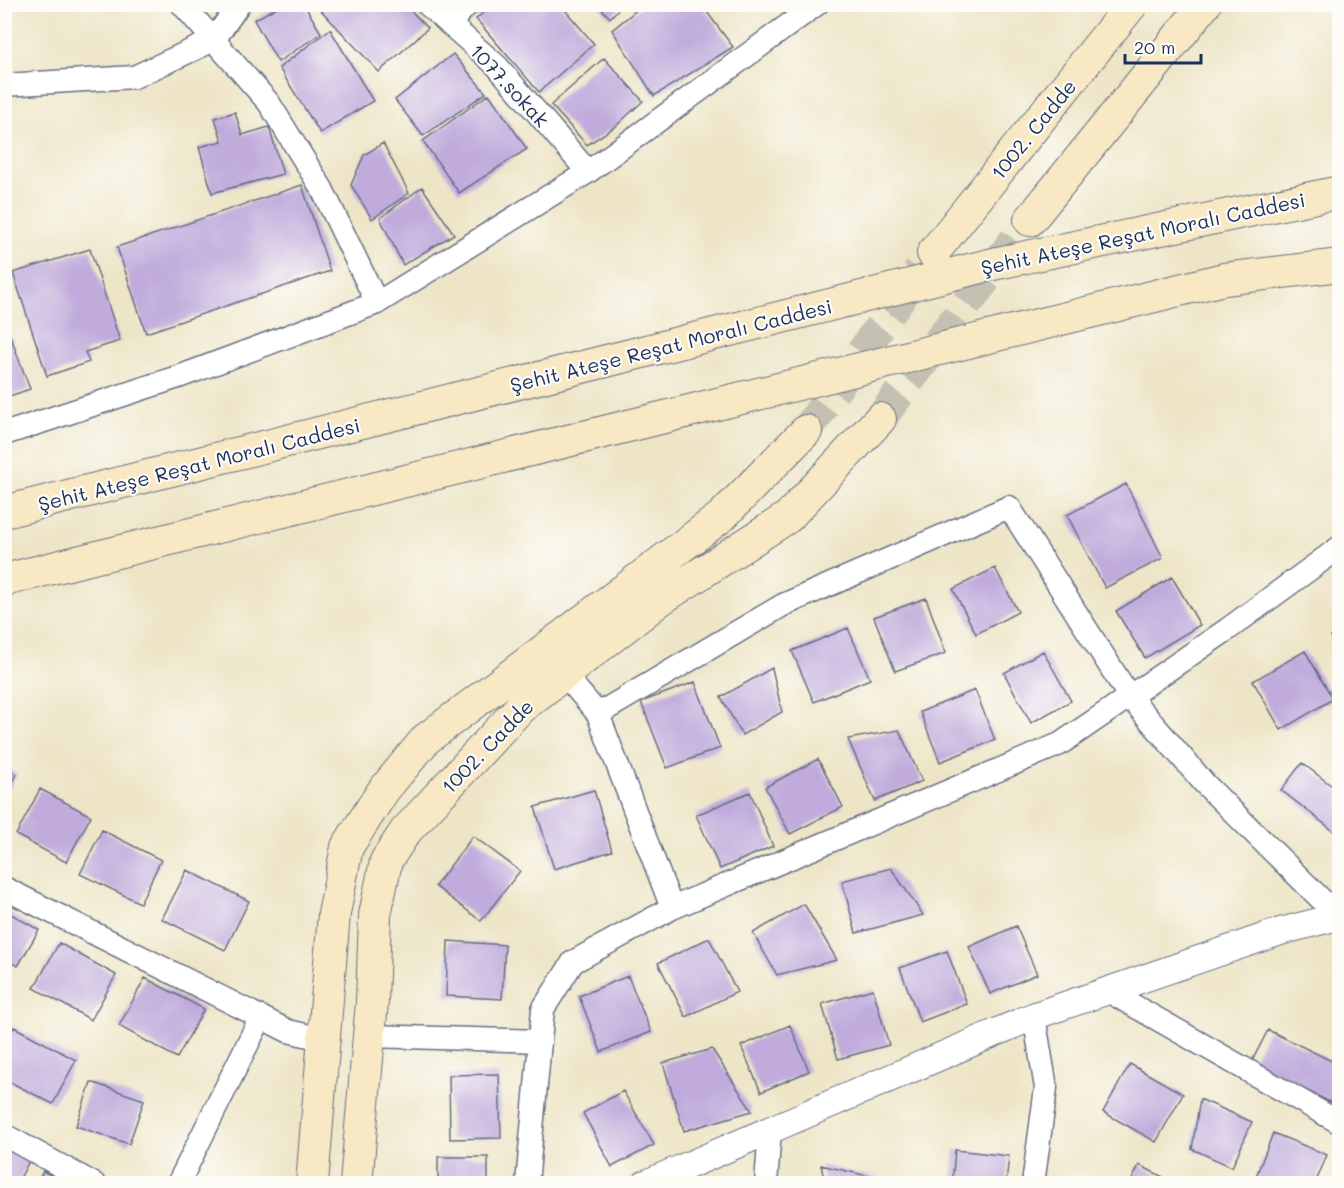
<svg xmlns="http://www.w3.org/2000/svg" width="1344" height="1188" font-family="Mali,sans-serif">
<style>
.building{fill:#c0abdc}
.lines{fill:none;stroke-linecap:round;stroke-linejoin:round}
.secondary-tunnel{stroke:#c4c1b2;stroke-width:32;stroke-dasharray:32 16;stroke-linecap:butt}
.minor-casing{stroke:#656f83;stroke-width:25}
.tertiary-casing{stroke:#656f83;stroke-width:29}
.secondary-casing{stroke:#656f83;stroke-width:34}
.minor{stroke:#fff;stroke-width:22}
.tertiary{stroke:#fff;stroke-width:27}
.secondary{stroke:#f8e8c3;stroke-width:32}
.labels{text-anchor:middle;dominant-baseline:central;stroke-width:4.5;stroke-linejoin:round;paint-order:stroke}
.street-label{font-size:20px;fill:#1b2f5e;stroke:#fdfcf7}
</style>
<rect width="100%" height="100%" fill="#fdfcf7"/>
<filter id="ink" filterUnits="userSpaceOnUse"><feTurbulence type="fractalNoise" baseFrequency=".0167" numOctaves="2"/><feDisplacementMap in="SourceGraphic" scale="12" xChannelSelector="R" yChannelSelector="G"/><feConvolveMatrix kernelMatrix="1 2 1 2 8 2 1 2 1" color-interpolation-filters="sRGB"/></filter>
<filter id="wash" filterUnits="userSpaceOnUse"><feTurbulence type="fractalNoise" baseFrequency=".008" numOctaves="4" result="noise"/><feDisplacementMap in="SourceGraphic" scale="24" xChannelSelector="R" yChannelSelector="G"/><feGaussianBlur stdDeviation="1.35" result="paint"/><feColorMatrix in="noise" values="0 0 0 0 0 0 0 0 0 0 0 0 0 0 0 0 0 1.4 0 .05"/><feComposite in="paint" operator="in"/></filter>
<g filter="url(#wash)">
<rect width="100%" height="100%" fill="#eee5c7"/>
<g id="blocks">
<path class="building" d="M282,4H304L321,33L278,62L254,20Z
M315,4H404L428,28L379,72Z
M493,4H560L594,44L539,92L476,19Z
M597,4H623L610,18Z
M644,4H701L733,47L654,96L612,30Z
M330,29L373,101L320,133L279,68Z
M453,54L486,93L423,136L395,100Z
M604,58L643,101L616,126L587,145L551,105Z
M489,94L527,149L459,193L423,141Z
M235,112L242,135L269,127L283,174L212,193L199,147L222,141L215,118Z
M383,143L409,193L372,219L351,185L364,155Z
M302,185L330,271L146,333L117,247Z
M422,187L454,234L403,265L380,218Z
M90,249L120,341L85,352L89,362L47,376L13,273Z
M4,319L30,389L4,398Z
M1126,484L1163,558L1105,588L1067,515Z
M995,568L1018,612L976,634L953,589Z
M1172,577L1200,625L1145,658L1116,611Z
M926,598L946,653L895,671L874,617Z
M848,628L870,679L814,702L792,651Z
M1340,631V649L1331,637Z
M1043,651L1071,701L1031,723L1004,673Z
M1305,651L1333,699L1281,730L1253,681Z
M772,668L782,712L742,735L721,697Z
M695,682L720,748L667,768L641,702Z
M975,690L995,740L940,762L920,712Z
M899,730L922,781L875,801L848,739Z
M818,759L843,807L790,834L765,787Z
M1302,763L1340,792V836L1281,790Z
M4,768L17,774L4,799Z
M40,789L91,816L66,862L16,835Z
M594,790L612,851L554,869L535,807Z
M750,792L773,846L720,869L696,815Z
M102,830L161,860L140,903L80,874Z
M473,836L520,871L481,921L435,886Z
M891,868L923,915L856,933L842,881Z
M187,870L249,901L225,950L162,919Z
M804,904L837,960L777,975L753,933Z
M4,910L39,930L18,966L4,959Z
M1016,926L1037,974L990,994L969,947Z
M709,938L737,992L686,1017L658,963Z
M448,941L505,945L502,999L446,996Z
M59,943L116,975L91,1020L34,988Z
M947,951L967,1004L920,1022L900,968Z
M628,976L651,1032L601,1052L579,996Z
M145,978L204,1009L177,1058L119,1026Z
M873,989L889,1045L838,1059L822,1004Z
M790,1025L809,1071L761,1092L741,1046Z
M14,1027L76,1060L53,1104L4,1079V1046Z
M1268,1030L1340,1065V1107L1251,1063Z
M712,1049L752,1111L684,1131L663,1063Z
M1130,1064L1183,1094L1156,1142L1103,1112Z
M499,1074L501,1138L450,1139L449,1075Z
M91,1082L144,1100L129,1144L76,1126Z
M623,1091L654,1145L612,1167L583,1113Z
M1200,1099L1252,1122L1232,1167L1192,1149Z
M1273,1133L1327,1155L1315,1184H1253Z
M4,1148L29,1161L17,1184H4Z
M955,1150L1009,1156L1006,1184H952Z
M438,1157H488V1184H438Z
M821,1165L881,1179V1184H825Z
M1139,1165L1177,1184H1130Z
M43,1171L67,1184H37Z"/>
</g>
</g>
<g filter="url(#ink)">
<use href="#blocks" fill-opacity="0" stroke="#656f83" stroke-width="1.5"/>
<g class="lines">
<path class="secondary-tunnel" d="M880,419L1030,220
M806,431L920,270"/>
<defs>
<path id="minor" d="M182,4L269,103L322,189L377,303
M427,4L497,66L588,172
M449,24L468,4
M4,85L134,77L214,40L239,4
M4,434L181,376L377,303L588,172L817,4
M564,674L598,714L672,908
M598,714L783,605L1009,507L1129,696L1205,784L1338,916
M4,888L288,1031L322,1039
M1108,991L1340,1123
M369,1036L540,1041
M4,1135L94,1184
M178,1184L261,1017
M527,1184L543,1009L573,962L672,908L1060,744L1228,629L1340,547
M766,1184L770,1129
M1033,1184L1046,1088L1034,1016"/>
<path id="tertiary" d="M645,1184L1034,1016L1282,931L1340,916"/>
<path id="secondary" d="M1030,220L1205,4
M933,253L1132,4
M4,512L993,264L1340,192
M4,580L1224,279L1340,265
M312,1184L334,914L347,847L383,791L426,739L722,516L806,431
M356,1184L372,1002L375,915L386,861L405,832L520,708L661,599L788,517L880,419"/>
</defs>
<use href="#minor" class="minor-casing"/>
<use href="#tertiary" class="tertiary-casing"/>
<use href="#secondary" class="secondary-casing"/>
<use href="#minor" class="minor"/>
<use href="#tertiary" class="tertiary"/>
<use href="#secondary" class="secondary"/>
</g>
</g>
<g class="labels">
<g class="street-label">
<text transform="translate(510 85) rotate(47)">1077.sokak</text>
<text transform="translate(1033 129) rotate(-51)">1002. Cadde</text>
<text transform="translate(1143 233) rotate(-12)">Şehit Ateşe Reşat Moralı Caddesi</text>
<text transform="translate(671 345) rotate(-14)">Şehit Ateşe Reşat Moralı Caddesi</text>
<text transform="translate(199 464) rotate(-14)">Şehit Ateşe Reşat Moralı Caddesi</text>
<text transform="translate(487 746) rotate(-46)">1002. Cadde</text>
</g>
</g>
<rect width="1344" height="1188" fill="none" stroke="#fdfcf7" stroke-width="24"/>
<path d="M1125 54v9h76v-9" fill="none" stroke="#1b2f5e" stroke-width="3"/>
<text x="1134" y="54" font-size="18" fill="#1b2f5e" stroke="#fdfcf7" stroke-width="4.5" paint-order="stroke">20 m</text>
</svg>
